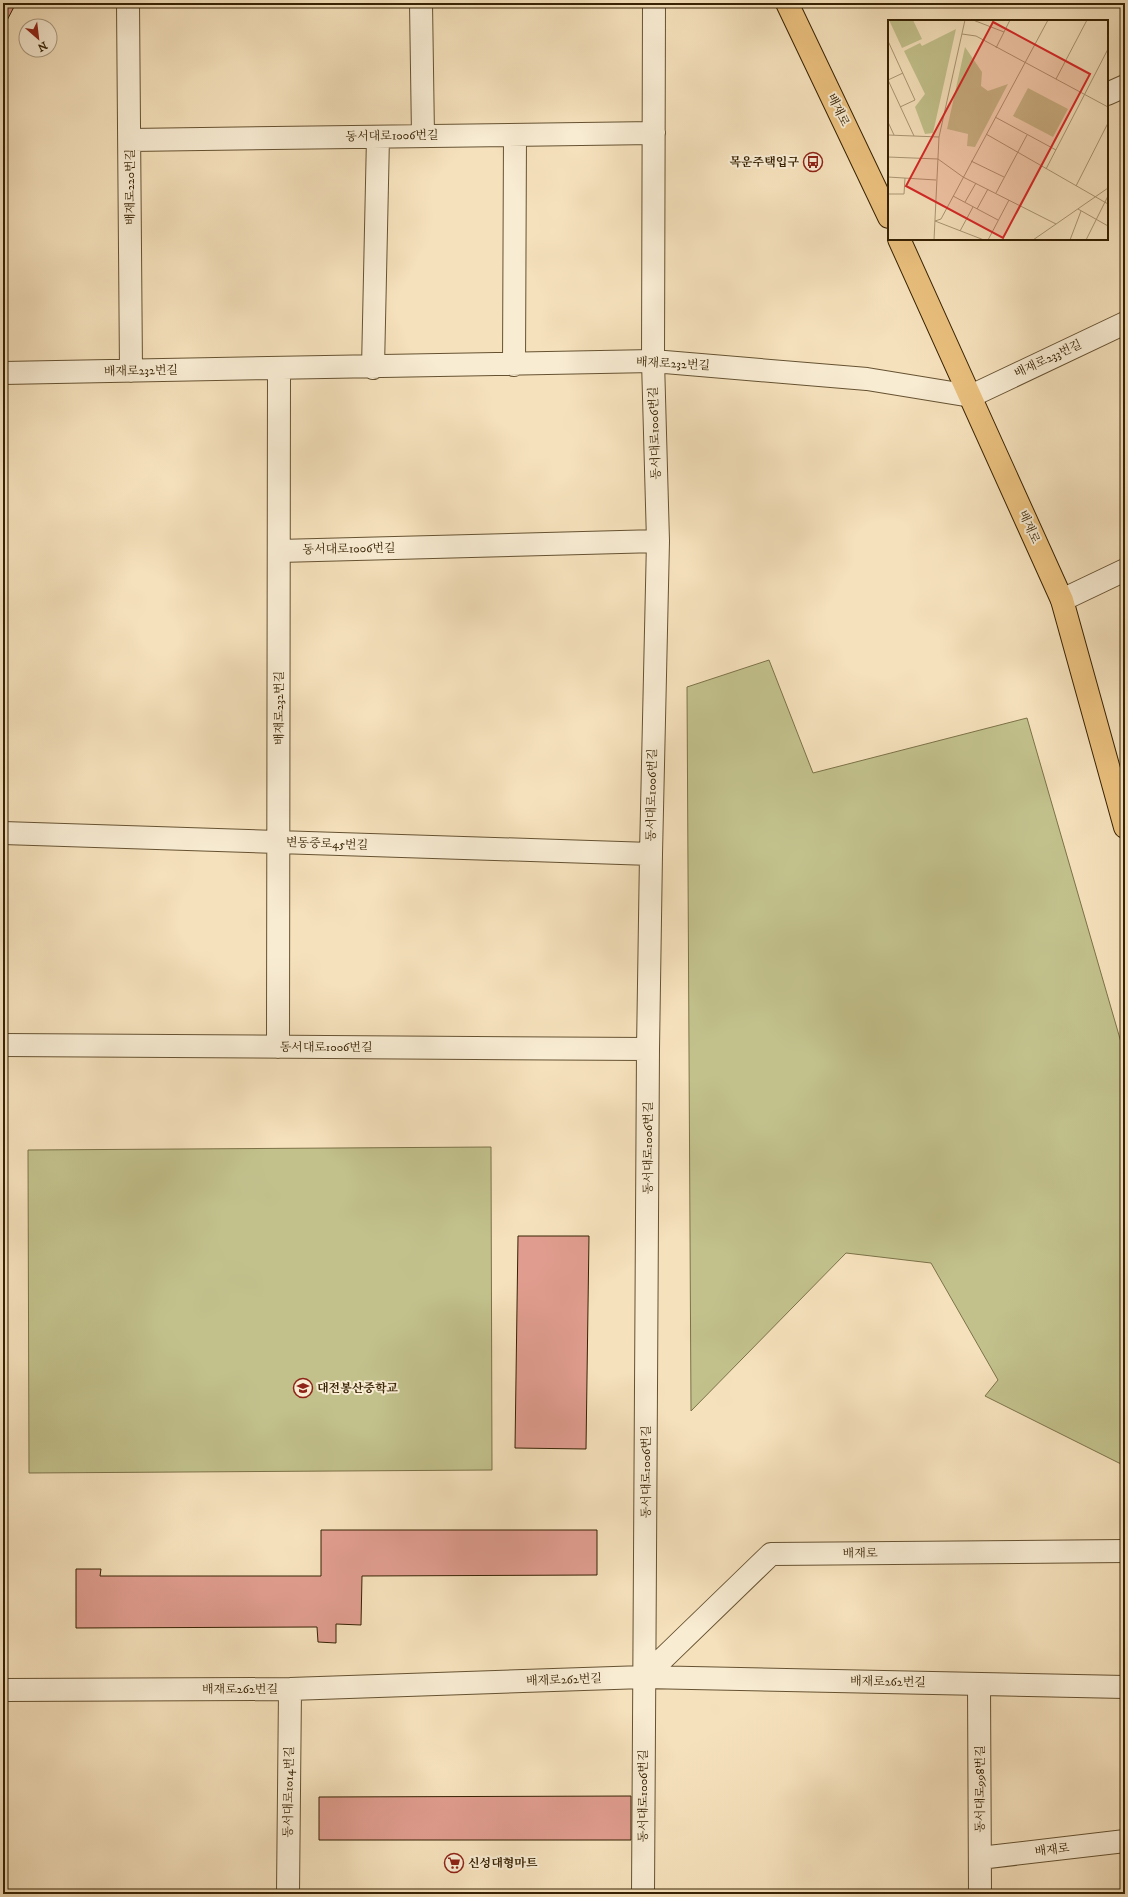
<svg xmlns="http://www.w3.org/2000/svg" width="1128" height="1897" font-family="'IM FELL DW Pica','Noto Serif KR',serif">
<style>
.green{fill:#c2c18c;stroke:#7c7248}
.building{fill:#e09d8f;stroke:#372203}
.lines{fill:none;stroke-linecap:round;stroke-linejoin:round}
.minor-casing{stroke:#665231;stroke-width:24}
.major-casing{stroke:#372203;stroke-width:24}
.minor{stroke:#f8ecd3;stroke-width:22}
.major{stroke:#eac07e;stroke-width:22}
.labels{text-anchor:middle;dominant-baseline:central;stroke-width:4;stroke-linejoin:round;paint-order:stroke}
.street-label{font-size:12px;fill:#372203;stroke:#f8ecd3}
.poi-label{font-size:12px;font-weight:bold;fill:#372203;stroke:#f8ecd3;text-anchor:start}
.inset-road{fill:none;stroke:#a99572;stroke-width:1}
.view{fill:#d62828;fill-opacity:0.15;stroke:#d62828;stroke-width:2}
.inset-edge{fill:none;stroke:#372203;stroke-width:2}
</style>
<rect width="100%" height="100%" fill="#f5e1bc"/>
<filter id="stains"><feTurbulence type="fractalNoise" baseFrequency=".005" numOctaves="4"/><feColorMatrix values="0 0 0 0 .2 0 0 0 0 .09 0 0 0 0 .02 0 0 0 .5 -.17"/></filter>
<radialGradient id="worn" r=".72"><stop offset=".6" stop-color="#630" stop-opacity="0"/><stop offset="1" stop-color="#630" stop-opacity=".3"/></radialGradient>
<path class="green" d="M769,660L813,773L1027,718L1125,1056V1466L985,1396L998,1380L931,1263L846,1253L691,1411L687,687Z
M491,1147L492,1470L29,1473L28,1150Z"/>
<path class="building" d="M3,3H16L3,28Z
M518,1236H589L586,1449L515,1448Z
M321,1530H597V1575L362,1576L361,1625L336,1624V1643L318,1642L317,1627L76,1628V1569H101L100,1576H321Z
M631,1796V1840H319V1797Z"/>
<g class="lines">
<defs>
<path id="minor" d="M128,3L131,371
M421,3L423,136
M1107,94L1125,86
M130,140L654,133
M514,365L515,135
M373,368L378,137
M3,373L653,361L867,379L971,396L1125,323
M279,551L658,541
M1062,600L1125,570
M3,833L651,854
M3,1045L648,1049
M278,1047L279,369
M644,1677L771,1554L1125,1551
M979,1684L980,1894
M3,1690L290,1689L644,1677L1125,1687
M980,1858L1125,1841
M288,1894L290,1689
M643,1894L648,1049L651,854L658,541L653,361L654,3"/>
<path id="major" d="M787,3L889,217
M899,239L1062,600L1125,827"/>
</defs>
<use href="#minor" class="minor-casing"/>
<use href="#major" class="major-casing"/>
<use href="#minor" class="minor"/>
<use href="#major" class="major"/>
</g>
<defs>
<symbol id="bus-ring" viewBox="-11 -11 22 22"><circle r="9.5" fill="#f8ecd3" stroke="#8f2418" stroke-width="1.5"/><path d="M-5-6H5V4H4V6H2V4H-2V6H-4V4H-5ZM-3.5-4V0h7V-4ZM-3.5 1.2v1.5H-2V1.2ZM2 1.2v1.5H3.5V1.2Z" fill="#8f2418"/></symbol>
<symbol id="school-ring" viewBox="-11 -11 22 22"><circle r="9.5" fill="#f8ecd3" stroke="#8f2418" stroke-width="1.5"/><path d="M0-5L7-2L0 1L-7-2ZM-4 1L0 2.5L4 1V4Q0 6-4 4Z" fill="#8f2418"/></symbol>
<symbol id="supermarket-ring" viewBox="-11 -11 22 22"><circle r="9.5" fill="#f8ecd3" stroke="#8f2418" stroke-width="1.5"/><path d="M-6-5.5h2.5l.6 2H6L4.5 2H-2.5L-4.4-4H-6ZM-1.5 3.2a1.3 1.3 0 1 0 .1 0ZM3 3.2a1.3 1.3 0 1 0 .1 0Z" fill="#8f2418"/></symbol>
</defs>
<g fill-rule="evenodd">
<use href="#bus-ring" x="802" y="151" width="22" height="22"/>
<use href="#school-ring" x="292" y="1377" width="22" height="22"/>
<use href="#supermarket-ring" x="443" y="1852" width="22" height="22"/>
</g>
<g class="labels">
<g class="street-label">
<text transform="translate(838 110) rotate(64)">배재로</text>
<text transform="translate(392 136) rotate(-1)">동서대로1006번길</text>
<text transform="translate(130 187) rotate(-90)">배재로220번길</text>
<text transform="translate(1048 359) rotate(-25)">배재로233번길</text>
<text transform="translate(673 364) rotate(3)">배재로232번길</text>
<text transform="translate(141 371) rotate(-1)">배재로232번길</text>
<text transform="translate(655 433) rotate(-92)">동서대로1006번길</text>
<text transform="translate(1029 527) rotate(66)">배재로</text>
<text transform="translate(349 549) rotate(-1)">동서대로1006번길</text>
<text transform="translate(279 708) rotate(-90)">배재로232번길</text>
<text transform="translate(652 795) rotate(-89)">동서대로1006번길</text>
<text transform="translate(327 844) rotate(2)">변동중로45번길</text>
<text x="326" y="1047">동서대로1006번길</text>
<text transform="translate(648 1148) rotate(-90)">동서대로1006번길</text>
<text transform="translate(646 1472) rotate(-90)">동서대로1006번길</text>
<text x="860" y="1553">배재로</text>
<text transform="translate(564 1680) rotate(-2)">배재로262번길</text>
<text transform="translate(888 1682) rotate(1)">배재로262번길</text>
<text x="240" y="1689">배재로262번길</text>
<text transform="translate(980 1789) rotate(-90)">동서대로998번길</text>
<text transform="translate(289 1792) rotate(-89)">동서대로1014번길</text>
<text transform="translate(643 1796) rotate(-90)">동서대로1006번길</text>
<text transform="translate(1052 1850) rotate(-7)">배재로</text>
</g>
<g class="poi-label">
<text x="799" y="162" text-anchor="end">목운주택입구</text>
<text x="317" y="1388">대전봉산중학교</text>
<text x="468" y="1863">신성대형마트</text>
</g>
</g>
<g transform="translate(888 20)">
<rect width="220" height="220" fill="#f5e1bc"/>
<path d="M1,0H25L34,19L14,28ZM68,9L45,113L37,114L27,87L37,74L16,31L32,23L34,26ZM77,27L94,52L93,66L100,71L120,64L87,127L79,126L80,114L59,109ZM140,68L180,89L165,117L125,96Z" fill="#c2c18c"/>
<path class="inset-road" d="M85,0L116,12M74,14L88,16L220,87M0,21L27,80L12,87M108,28L122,0M15,53L0,60L26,116M168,59L199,0M107,97L168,130M0,102L6,115M98,114L220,184M0,115L51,117M0,137L50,139L75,157L168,204M83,141L116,157M158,149L220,29M0,157L48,160M188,166L220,103M108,173L139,115M0,174H16L17,158M65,176L110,200M77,182L88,163M89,189L100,169M190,189L220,206M47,201L53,199L160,0M47,201L96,220M72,211L85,187M46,220L51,117L77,0M100,220L121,180M145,220L220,168M182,220L193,191M198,220L220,176"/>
<path class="view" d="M105,2L202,54L115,218L18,166Z"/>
<rect width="220" height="220" class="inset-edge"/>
</g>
<rect width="1128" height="1897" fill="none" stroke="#f5e1bc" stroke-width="16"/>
<rect x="4" y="4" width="1120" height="1889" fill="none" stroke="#372203" stroke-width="2"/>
<rect x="8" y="8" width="1112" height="1881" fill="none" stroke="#372203"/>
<g transform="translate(38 38) rotate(152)"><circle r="19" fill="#f8ecd3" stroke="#ab9b80"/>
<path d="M0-3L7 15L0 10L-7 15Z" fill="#8f2418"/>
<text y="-6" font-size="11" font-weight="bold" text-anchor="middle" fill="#372203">N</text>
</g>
<rect width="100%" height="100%" filter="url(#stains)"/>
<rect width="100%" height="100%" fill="url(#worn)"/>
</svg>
